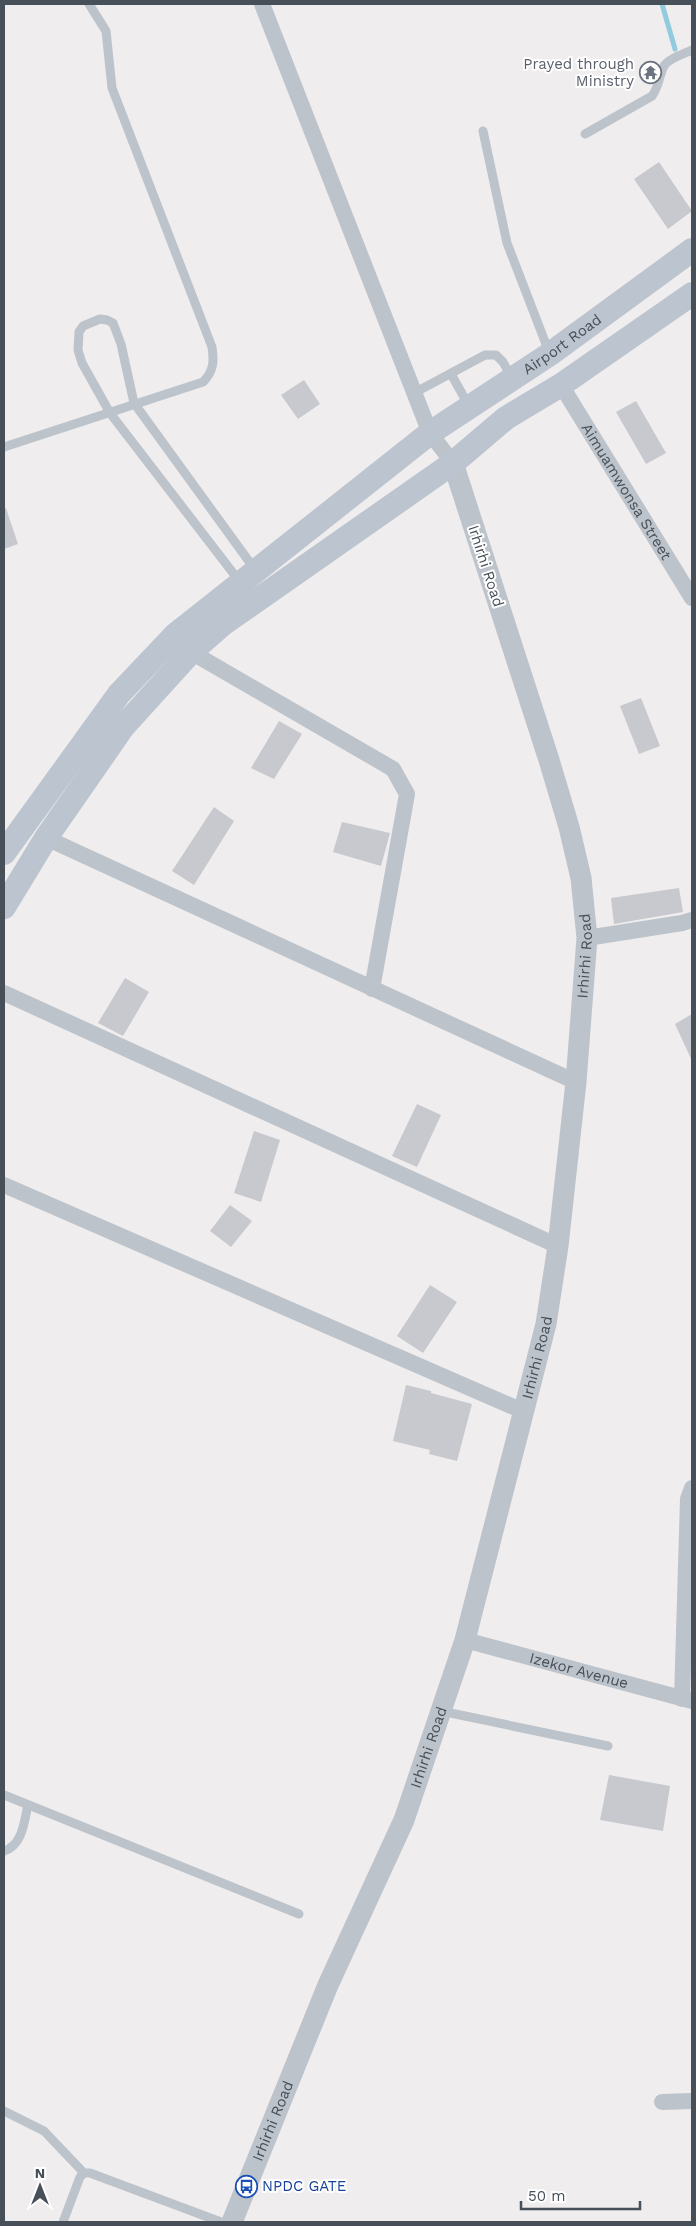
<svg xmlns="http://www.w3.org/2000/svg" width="696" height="2226" font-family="'Work Sans',sans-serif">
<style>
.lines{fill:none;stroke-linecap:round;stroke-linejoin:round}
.stream{stroke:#92cbe0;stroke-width:5}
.building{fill:#c7c9cf}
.service{stroke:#bdc3ca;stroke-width:9}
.minor{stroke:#bdc3ca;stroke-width:16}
.tertiary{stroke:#bdc3ca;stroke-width:21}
.secondary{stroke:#bcc4cf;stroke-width:24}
.labels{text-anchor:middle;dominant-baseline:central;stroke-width:4;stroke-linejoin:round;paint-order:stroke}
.worship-label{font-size:15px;fill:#5b616d;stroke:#fff;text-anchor:end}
.street-label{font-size:15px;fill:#474f58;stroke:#fff}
.transit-label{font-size:15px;fill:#164399;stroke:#fff;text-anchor:start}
</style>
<rect width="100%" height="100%" fill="#efeded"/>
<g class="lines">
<path class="stream" d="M662,4L675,49"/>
</g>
<path class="building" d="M659,162L692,211L668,229L634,179Z
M304,380L320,404L298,419L281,395Z
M636,401L666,453L646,464L616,412Z
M6,508L18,544L4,549V509Z
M641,698L660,746L639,754L620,706Z
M279,721L302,734L274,779L251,768Z
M214,807L234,821L194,885L172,871Z
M342,822L390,833L381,866L333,852Z
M679,888L683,912L614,924L611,898Z
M125,978L149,992L123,1036L98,1023Z
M692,1014V1061L675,1024Z
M417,1104L441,1115L417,1167L392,1156Z
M254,1131L280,1140L261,1202L234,1193Z
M230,1205L252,1221L231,1247L210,1231Z
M430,1285L457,1302L423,1353L397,1336Z
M406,1385L431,1391V1393L472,1404L457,1461L429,1454L430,1450L393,1441Z
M609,1775L670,1786L663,1831L600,1820Z"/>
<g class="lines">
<path class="service" d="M483,131L507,243L549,352
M585,134L652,96C659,87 659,76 664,66C669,58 684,54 692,50
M451,374L469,406
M414,393L485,355H496L503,362L512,379
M4,447L203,382C214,371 214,361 212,347L112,88L106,31L89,4
M240,582L110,413L82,363L78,350L79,332L83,326L100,319L107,320L113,323L121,344L134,403L256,571
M441,1711L608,1746
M4,1795L299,1914
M4,1851C23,1845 24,1821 28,1805
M4,2111L44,2131L84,2173
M63,2222L80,2177L84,2173H90L221,2222"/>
<g class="minor">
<path d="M262,4L430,433L453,463"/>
<path id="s1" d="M561,385L692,598"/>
<path d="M191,652L393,769L407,794L372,989"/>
<path d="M46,838L576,1082"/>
<path d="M587,938L682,923L692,920"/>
<path d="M4,993L558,1246"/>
<path d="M4,1185L525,1412"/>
<path id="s2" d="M465,1640L692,1701"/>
<path d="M682,1699L688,1499L692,1488"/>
<path d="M662,2102L692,2101"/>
</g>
<path class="tertiary" id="s3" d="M232,2222L328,1985L404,1820L465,1640L546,1324L558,1246L576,1082L587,938L581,878L569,827L549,760L453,463"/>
<g class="secondary">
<path id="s4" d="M4,853L119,694L175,635L430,433L550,354L692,250"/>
<path d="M4,907L46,838L123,727L191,652L223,624L453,463L506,418L561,385L692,294"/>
</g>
</g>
<defs>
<symbol id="temple-ring" viewBox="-11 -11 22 22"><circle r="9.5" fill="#fff" stroke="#6b7280" stroke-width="1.5"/><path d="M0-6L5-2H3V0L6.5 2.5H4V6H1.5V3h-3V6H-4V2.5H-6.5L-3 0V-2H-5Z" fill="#6b7280"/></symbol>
<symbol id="bus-ring" viewBox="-11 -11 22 22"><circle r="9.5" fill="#fff" stroke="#1a4fb4" stroke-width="1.5"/><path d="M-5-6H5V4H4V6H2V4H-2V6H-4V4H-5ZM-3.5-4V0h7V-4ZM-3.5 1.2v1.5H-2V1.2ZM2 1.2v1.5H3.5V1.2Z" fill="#1a4fb4"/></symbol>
</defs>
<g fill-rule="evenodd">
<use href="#temple-ring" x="638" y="60" width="25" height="25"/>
<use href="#bus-ring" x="234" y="2174" width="25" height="25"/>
</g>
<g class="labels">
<g class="worship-label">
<text x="634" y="64">Prayed through<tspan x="634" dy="17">Ministry</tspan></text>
</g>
<g class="street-label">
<text stroke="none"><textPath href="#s4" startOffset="762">Airport Road</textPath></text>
<text stroke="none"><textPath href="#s1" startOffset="125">Aimuamwonsa Street</textPath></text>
<text transform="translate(486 566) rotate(72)">Irhirhi Road</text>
<text stroke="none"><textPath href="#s3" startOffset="1324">Irhirhi Road</textPath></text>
<text stroke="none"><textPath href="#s3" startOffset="919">Irhirhi Road</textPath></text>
<text stroke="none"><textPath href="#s2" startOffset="118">Izekor Avenue</textPath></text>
<text stroke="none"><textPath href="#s3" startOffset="514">Irhirhi Road</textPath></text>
<text stroke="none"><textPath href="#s3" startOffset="109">Irhirhi Road</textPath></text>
</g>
<g class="transit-label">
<text x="262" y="2186">NPDC GATE</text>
</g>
</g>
<rect width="696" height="2226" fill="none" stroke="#474f58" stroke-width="10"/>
<g transform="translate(40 2186)" stroke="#ffffff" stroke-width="4" paint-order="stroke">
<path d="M0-4L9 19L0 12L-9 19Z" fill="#474f58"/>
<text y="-8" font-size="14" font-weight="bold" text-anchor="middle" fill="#474f58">N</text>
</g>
<path d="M521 2201v8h119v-8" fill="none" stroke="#474f58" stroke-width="2.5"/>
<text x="528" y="2201" font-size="15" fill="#474f58" stroke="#ffffff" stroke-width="4" paint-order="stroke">50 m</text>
</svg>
